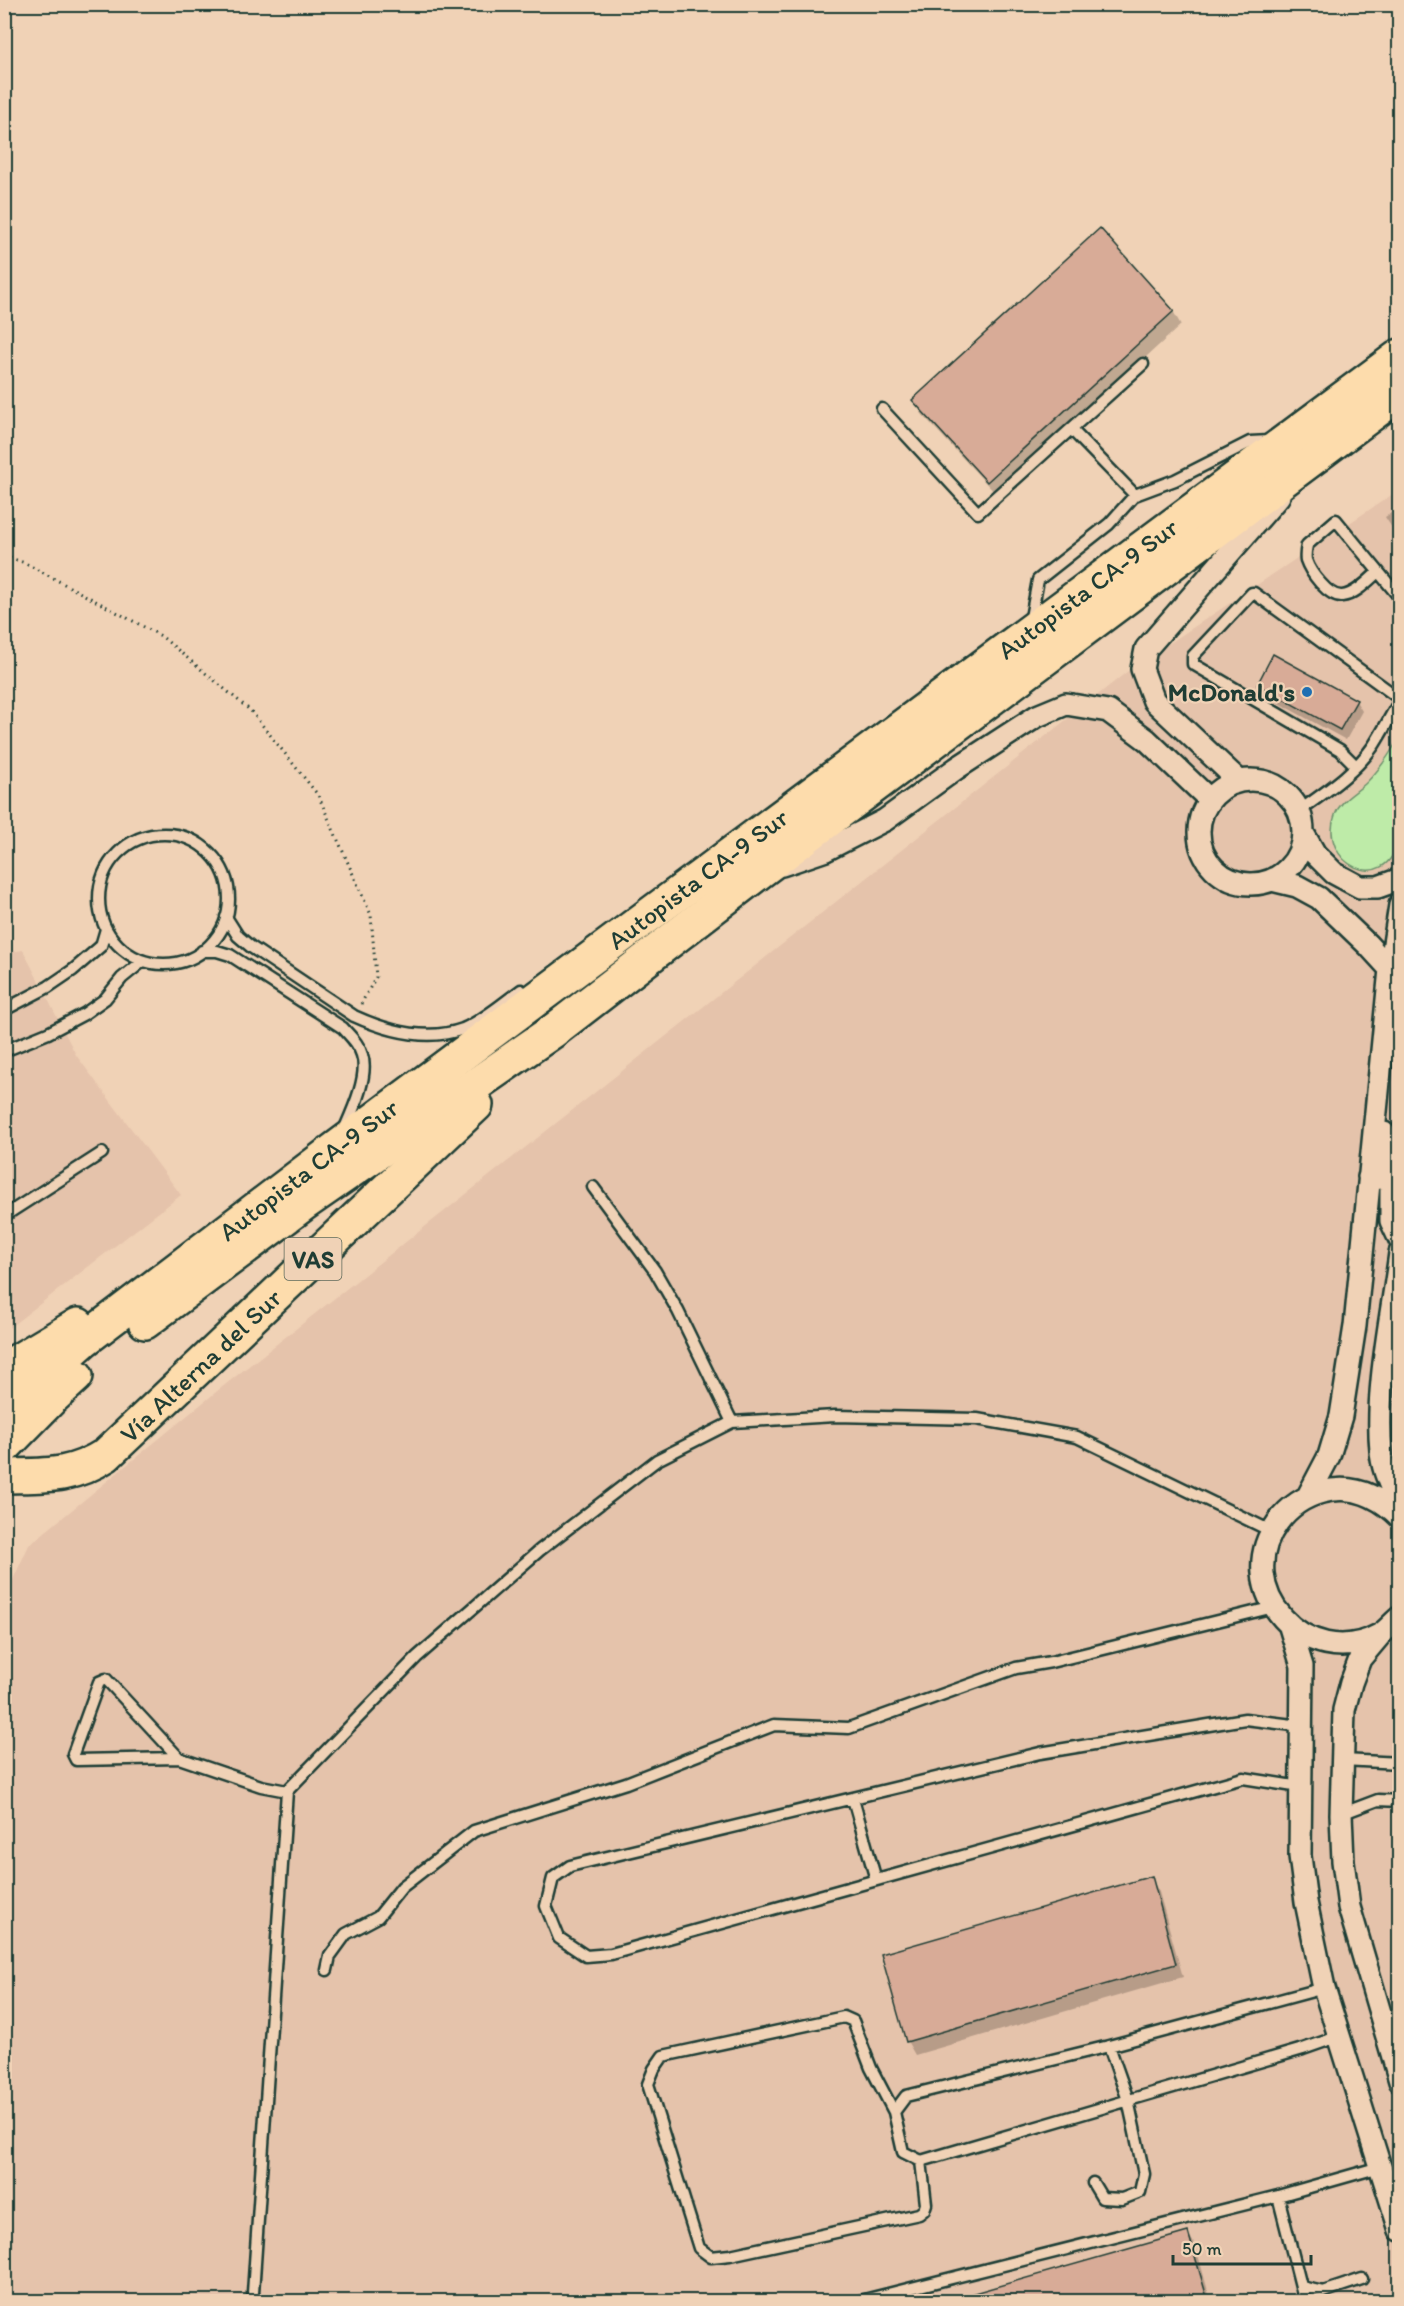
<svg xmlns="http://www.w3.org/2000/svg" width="1404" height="2306" font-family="Itim,sans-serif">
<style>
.built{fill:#e5c3ab}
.green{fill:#beeba8;stroke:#6e946e;stroke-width:1.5}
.shadow{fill:#0003}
.building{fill:#d8ab97;stroke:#1f3d34;stroke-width:1.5}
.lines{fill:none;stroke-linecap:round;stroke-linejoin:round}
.service-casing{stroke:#1f3d34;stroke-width:15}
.minor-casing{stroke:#1f3d34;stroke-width:26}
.trunk-casing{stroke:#1f3d34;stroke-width:38}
.path{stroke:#1f3d34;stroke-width:3;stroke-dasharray:1.5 4.5;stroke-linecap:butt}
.service{stroke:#f0d2b6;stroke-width:10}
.minor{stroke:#f0d2b6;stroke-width:21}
.trunk{stroke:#fddcac;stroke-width:33}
.poi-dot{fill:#1f6fb2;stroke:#f0d2b6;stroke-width:2}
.labels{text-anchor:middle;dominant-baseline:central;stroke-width:4.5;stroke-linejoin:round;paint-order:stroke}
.shield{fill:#f0d2b6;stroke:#5e6a5b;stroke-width:1.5}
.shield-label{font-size:24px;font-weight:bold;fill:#1f3d34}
.street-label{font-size:26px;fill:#1f3d34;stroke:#f0d2b6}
.poi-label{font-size:26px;font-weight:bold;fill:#1f3d34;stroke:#f0d2b6;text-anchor:end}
</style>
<rect width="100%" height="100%" fill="#f0d2b6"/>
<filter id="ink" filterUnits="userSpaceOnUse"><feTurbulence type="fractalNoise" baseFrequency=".0167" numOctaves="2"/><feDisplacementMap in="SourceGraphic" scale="12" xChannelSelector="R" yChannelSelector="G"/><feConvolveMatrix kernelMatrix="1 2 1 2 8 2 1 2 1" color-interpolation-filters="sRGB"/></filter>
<g filter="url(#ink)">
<path class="built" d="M1399,490V2301L5,2302L4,1599L29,1545L221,1388L1128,671Z
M23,950L76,1055L181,1195L5,1331V953Z"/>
<path class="green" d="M1399,738C1400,761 1400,784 1400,807C1400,817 1401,830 1399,839C1385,899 1317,862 1335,815C1341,799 1356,793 1367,782C1380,769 1390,754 1399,738Z"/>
<path class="shadow" d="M1173,311L1181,325L996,494L922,414L914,400Z
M1400,507V540L1385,517Z
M1259,685L1356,701L1362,711L1346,740L1264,695Z
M1151,1878L1159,1892L1183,1977L915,2055L907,2041Z
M1188,2233L1196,2247L1211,2302H951Z"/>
<path class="building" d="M1100,228L1174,311L987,482L912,400Z
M1273,654L1357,700L1340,730L1257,685Z
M1152,1876L1176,1964L906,2042L881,1954Z
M1188,2232L1208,2301H960V2297Z"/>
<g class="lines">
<defs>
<path id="service" d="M882,409L978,513L1143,364
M1071,429L1135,495
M1378,572C1369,580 1355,595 1342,596C1328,597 1310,572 1306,560C1305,555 1306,550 1307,545L1336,520L1400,598
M1030,623L1038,580L1109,524L1135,495L1175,480L1250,442L1270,441
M1356,766L1340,750L1193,664V656L1252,593H1254L1400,699
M1299,811C1325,792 1355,773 1374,745C1383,731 1391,715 1400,700
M99 899a65 65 0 1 1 130 0a65 65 0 1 1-130 0Z
M226,917L238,936L251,947L354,1016C387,1031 427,1042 463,1029C484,1020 503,1003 521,990
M202,951H217L230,955L343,1028C351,1037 359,1044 362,1055C369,1075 353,1110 345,1128
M4,1010L48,987L73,970L101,946L106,929
M4,1051L48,1033L84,1014L105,999L122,978L143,961
M593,1187L655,1271L678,1311L732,1422
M4,1216L102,1153
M179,1758L106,1679L99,1682L73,1754L76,1760L179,1758L261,1786L287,1791L417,1657L540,1550L657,1460L732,1422L835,1416L977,1419L1077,1437L1271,1531
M1343,1760L1400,1763
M1300,1787L1243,1778L611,1954L586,1956L559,1938L546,1906L553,1878L570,1866L1040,1753L1245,1719L1301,1726
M853,1799L876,1880
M1341,1814L1378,1800L1400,1801
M327,1970L330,1956L346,1934L378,1917L402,1887L474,1831L626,1783L774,1725L849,1728L1016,1668L1051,1662L1274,1607
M1324,1988L1109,2046L906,2096L894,2112L903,2152L921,2161L1303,2049L1340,2036
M894,2112L871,2068L853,2021L844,2017L663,2056L654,2069L648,2084L699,2248L711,2257L730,2255L919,2214L924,2210L926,2204L921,2161
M1093,2183L1102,2198L1122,2199L1140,2192L1144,2174L1128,2100L1109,2046
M1278,2196L1305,2302
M1301,2287L1323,2292L1362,2279
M253,2293L287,1791
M856,2302L1278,2196L1380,2167"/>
<path id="minor" d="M1199 832a52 52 0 1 1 104 0a52 52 0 1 1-104 0Z
M1239,781L1154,701L1142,669L1146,649L1279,496
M1303,833L1315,854L1334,873L1360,887H1378L1400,879
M782,865L826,850L885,820L957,768L1037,716L1066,704L1108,711L1147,740L1210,800
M1272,880L1297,886L1319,898L1368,945L1390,969
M1384,1133L1383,1150L1385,1158L1400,1160
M1369,1177L1389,1179L1391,1183V1221L1400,1240
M1400,1253C1392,1315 1375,1390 1381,1451C1382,1471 1393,1490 1400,1508
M1308,1496L1329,1456L1341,1416L1355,1326L1390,969L1400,905
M1400,1517C1378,1495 1352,1484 1322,1492C1303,1497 1289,1507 1278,1522C1229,1589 1307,1674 1379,1635C1387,1631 1393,1622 1400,1617
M1290,1627L1302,1666L1300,1856L1306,1902L1324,1988L1400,2230
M1381,1634L1360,1659L1351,1683L1344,1710L1341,1814L1343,1861L1349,1907L1400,2081"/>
<g id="trunk">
<path d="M145,1322L302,1205L553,1031L758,873L1400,393"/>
<path d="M4,1369L78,1325"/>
<path id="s1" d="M4,1413L25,1392L83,1341L335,1149L1400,356"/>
<path d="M4,1447L52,1398L76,1376"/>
<path id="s2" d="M4,1476C45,1475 70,1478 106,1455L476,1105"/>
</g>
</defs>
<use href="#service" class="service-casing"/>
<use href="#minor" class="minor-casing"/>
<use href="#trunk" class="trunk-casing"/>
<path class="path" d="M4,556L25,563L161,636L251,711L318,795L371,915L376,977L361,1004"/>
<use href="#service" class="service"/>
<use href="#minor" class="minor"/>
<use href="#trunk" class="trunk"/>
</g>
</g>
<circle class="poi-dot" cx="1307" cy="692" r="6"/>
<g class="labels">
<rect class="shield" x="284.5" y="1238" width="57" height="42" rx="4.5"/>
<g class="shield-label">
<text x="313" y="1259">VAS</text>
</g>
<g class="street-label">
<text stroke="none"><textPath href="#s1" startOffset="1362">Autopista CA-9 Sur</textPath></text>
<text stroke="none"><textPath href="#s1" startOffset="876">Autopista CA-9 Sur</textPath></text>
<text stroke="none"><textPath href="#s1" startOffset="390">Autopista CA-9 Sur</textPath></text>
<text stroke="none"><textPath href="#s2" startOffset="236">Vía Alterna del Sur</textPath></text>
</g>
<g class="poi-label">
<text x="1295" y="692">McDonald's</text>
</g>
</g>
<rect width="1404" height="2306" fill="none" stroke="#f0d2b6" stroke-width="24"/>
<rect x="12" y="12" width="1380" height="2282" fill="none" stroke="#1f3d34" stroke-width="2" filter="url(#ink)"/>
<path d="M1173 2255v9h138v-9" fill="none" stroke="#1f3d34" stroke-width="3"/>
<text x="1182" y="2255" font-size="18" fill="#1f3d34" stroke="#f0d2b6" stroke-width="4.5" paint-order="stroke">50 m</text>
</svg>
